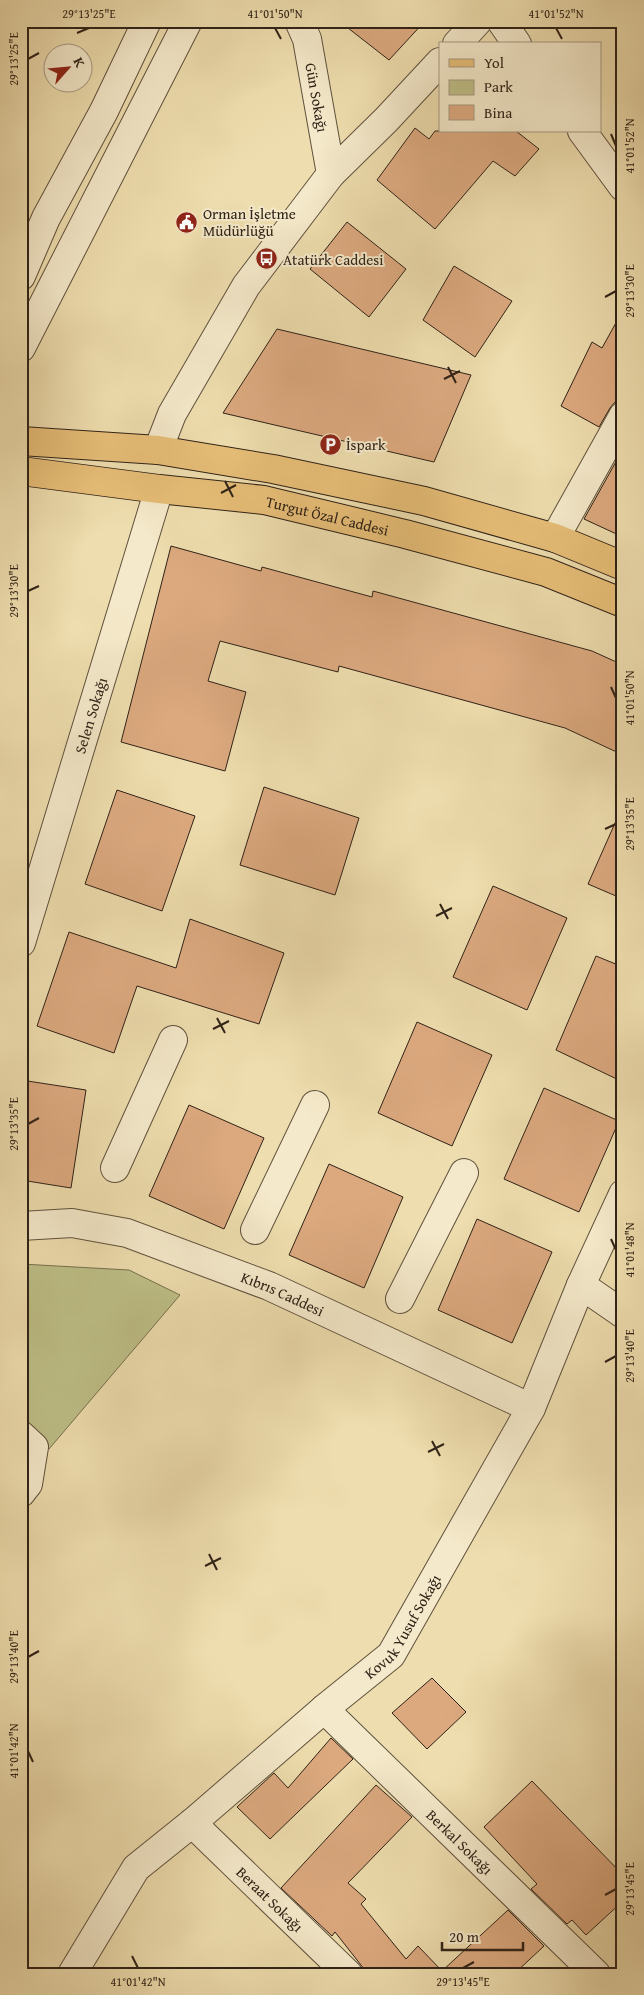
<svg xmlns="http://www.w3.org/2000/svg" width="644" height="1995" font-family="'Gentium Book Plus',serif">
<style>
.green{fill:#bebf87;stroke:#76704f}
.building{fill:#dca97f;stroke:#2f2217}
.lines{fill:none;stroke-linecap:round;stroke-linejoin:round}
.minor-casing{stroke:#5f513d;stroke-width:30}
.major-casing{stroke:#2f2217;stroke-width:30}
.minor{stroke:#f4e9ca;stroke-width:28}
.major{stroke:#e7be77;stroke-width:28}
.ticks{fill:none;stroke:#2f2217;stroke-width:2}
.labels{text-anchor:middle;dominant-baseline:central;stroke-width:4;stroke-linejoin:round;paint-order:stroke}
.street-label{font-size:15px;fill:#2f2217;stroke:#f4e9ca}
.poi-label{font-size:15px;fill:#2f2217;stroke:#f4e9ca;text-anchor:start}
.neatline{fill:none;stroke:#2f2217;stroke-width:2}
.ticks-label{font-size:12px;text-anchor:middle;fill:#2f2217}
</style>
<rect width="100%" height="100%" fill="#eeddae"/>
<filter id="stains"><feTurbulence type="fractalNoise" baseFrequency=".004" numOctaves="4"/><feColorMatrix values="0 0 0 0 .2 0 0 0 0 .09 0 0 0 0 .02 0 0 0 .5 -.17"/></filter>
<radialGradient id="worn" r=".72"><stop offset=".6" stop-color="#630" stop-opacity="0"/><stop offset="1" stop-color="#630" stop-opacity=".3"/></radialGradient>
<path class="green" d="M21,1264L129,1270L180,1295L49,1449L21,1432Z"/>
<path class="building" d="M339,21H425L389,60Z
M415,128L429,139L435,131H516L539,149L515,176L493,161L435,229L377,180Z
M347,222L406,269L369,317L310,269Z
M454,266L512,301L475,357L423,320Z
M623,310V400L615,402L610,408L599,427L561,406L592,342L602,348Z
M277,329L471,375L434,462L223,413Z
M623,449V537L584,519Z
M171,546L261,571L262,567L372,597L373,591L592,651L623,665V755L565,728L339,666L338,672L220,641L208,681L246,692L225,771L121,742Z
M264,787L359,818L335,895L240,865Z
M117,790L195,816L162,911L85,884Z
M623,805V899L588,884Z
M493,886L567,918L527,1010L453,977Z
M190,919L284,953L259,1024L137,986L114,1053L37,1026L69,932L176,968Z
M596,956L623,967V1082L556,1050Z
M417,1022L492,1055L452,1146L378,1113Z
M21,1080L86,1090L71,1188L21,1180Z
M544,1088L619,1121L579,1212L504,1179Z
M189,1105L264,1138L224,1229L149,1196Z
M329,1164L403,1197L364,1288L289,1255Z
M477,1219L552,1252L512,1343L438,1310Z
M432,1678L466,1712L427,1749L392,1713Z
M331,1738L353,1759L270,1839L237,1807L274,1773L288,1788Z
M532,1781L623,1875V1901L586,1935L572,1920L567,1924L531,1889L537,1884L484,1827Z
M376,1785L412,1817L348,1883L366,1899L361,1904L406,1959L418,1946L442,1971L508,1910L544,1946L514,1974H368L335,1932L332,1936L281,1888Z"/>
<g class="lines">
<defs>
<g id="minor">
<path id="s1" d="M299,21L307,39L331,174"/>
<path d="M501,21L517,44"/>
<path d="M457,44L478,21"/>
<path d="M582,131L623,187"/>
<path d="M21,276L46,218L104,111L147,21"/>
<path d="M21,348L188,21"/>
<path d="M158,450L172,414L246,286L331,174L386,120L440,62"/>
<path d="M555,538L623,416"/>
<path id="s2" d="M21,943L159,489"/>
<path d="M115,1168L173,1040"/>
<path id="s3" d="M21,1226L72,1223L127,1233L269,1286L531,1408"/>
<path d="M255,1230L315,1105"/>
<path d="M581,1285L623,1314"/>
<path d="M400,1299L464,1173"/>
<path d="M21,1435L34,1447L28,1484L21,1493"/>
<path id="s4" d="M324,1709L596,1974"/>
<path id="s5" d="M192,1823L348,1974"/>
<path id="s6" d="M72,1974L136,1868L192,1823L324,1709L391,1655L531,1408L581,1285L623,1194"/>
</g>
<g id="major">
<path d="M21,441L158,450L273,469L424,501L555,538L623,566"/>
<path id="s7" d="M21,471L159,489L264,500L405,534L546,572L623,603"/>
</g>
</defs>
<use href="#minor" class="minor-casing"/>
<use href="#major" class="major-casing"/>
<use href="#minor" class="minor"/>
<use href="#major" class="major"/>
</g>
<path class="ticks" d="M275,28L281,39M556,28L562,39M77,33L89,28M28,59L39,53M611,134L616,146M605,297L616,291M448,367L456,383M444,379L460,371M225,481L233,497M221,493L236,485M28,591L39,586M611,687L616,698M605,829L616,824M440,904L448,919M436,916L452,908M217,1018L225,1033M213,1029L229,1021M28,1124L39,1118M611,1239L616,1250M605,1362L616,1356M432,1441L440,1456M428,1452L444,1444M209,1554L217,1570M205,1566L221,1558M28,1657L39,1651M28,1751L33,1762M605,1895L616,1889M132,1956L138,1968M463,1968L474,1962"/>
<defs>
<symbol id="civic-disc" viewBox="-11 -11 22 22"><circle r="9.5" fill="#8f2418" stroke="#f4e9ca"/><path d="M-.6-6.5H3V-4.5H.6V-3L4-1V1h2V6H-6V1h2V-1L-.6-3ZM-1.2 2.5V6h2.4V2.5Z" fill="#fff"/></symbol>
<symbol id="bus-disc" viewBox="-11 -11 22 22"><circle r="9.5" fill="#8f2418" stroke="#f4e9ca"/><path d="M-5-6H5V4H4V6H2V4H-2V6H-4V4H-5ZM-3.5-4V0h7V-4ZM-3.5 1.2v1.5H-2V1.2ZM2 1.2v1.5H3.5V1.2Z" fill="#fff"/></symbol>
<symbol id="parking-disc" viewBox="-11 -11 22 22"><circle r="9.5" fill="#8f2418" stroke="#f4e9ca"/><path d="M-3.5-5.5H1a3.5 3.5 0 0 1 0 7H-1V5.5H-3.5ZM-1-3.4V-.6H.8a1.4 1.4 0 0 0 0-2.8Z" fill="#fff"/></symbol>
</defs>
<g fill-rule="evenodd">
<use href="#civic-disc" x="174" y="210" width="25" height="25"/>
<use href="#bus-disc" x="254" y="246" width="25" height="25"/>
<use href="#parking-disc" x="318" y="432" width="25" height="25"/>
</g>
<g class="labels">
<g class="street-label">
<text stroke="none"><textPath href="#s1" startOffset="79">Gün Sokağı</textPath></text>
<text stroke="none"><textPath href="#s7" startOffset="310">Turgut Özal Caddesi</textPath></text>
<text stroke="none"><textPath href="#s2" startOffset="238">Selen Sokağı</textPath></text>
<text stroke="none"><textPath href="#s3" startOffset="274">Kıbrıs Caddesi</textPath></text>
<text stroke="none"><textPath href="#s6" startOffset="486">Kovuk Yusuf Sokağı</textPath></text>
<text stroke="none"><textPath href="#s4" startOffset="190">Berkal Sokağı</textPath></text>
<text stroke="none"><textPath href="#s5" startOffset="109">Beraat Sokağı</textPath></text>
</g>
<g class="poi-label">
<text x="203" y="213">Orman İşletme<tspan x="203" dy="17">Müdürlüğü</tspan></text>
<text x="283" y="259">Atatürk Caddesi</text>
<text x="346" y="444">İspark</text>
</g>
</g>
<rect width="644" height="1995" fill="none" stroke="#eeddae" stroke-width="55"/>
<rect x="439" y="42" width="162" height="90" fill="#f4e9ca" stroke="#a59982"/>
<rect x="449" y="59" width="25" height="8" fill="#e7be77" stroke="#a59982"/>
<text x="484" y="68" font-size="15" fill="#2f2217">Yol</text>
<rect x="449" y="80" width="25" height="15" fill="#bebf87" stroke="#a59982"/>
<text x="484" y="92" font-size="15" fill="#2f2217">Park</text>
<rect x="449" y="105" width="25" height="15" fill="#dca97f" stroke="#a59982"/>
<text x="484" y="118" font-size="15" fill="#2f2217">Bina</text>
<g transform="translate(68 68) rotate(63)"><circle r="24" fill="#f4e9ca" stroke="#a59982"/>
<path d="M0-4L9 19L0 12L-9 19Z" fill="#8f2418"/>
<text y="-8" font-size="14" font-weight="bold" text-anchor="middle" fill="#2f2217">K</text>
</g>
<path d="M442 1942v8h81v-8" fill="none" stroke="#2f2217" stroke-width="2.5"/>
<text x="449" y="1942" font-size="15" fill="#2f2217" stroke="#f4e9ca" stroke-width="4" paint-order="stroke">20 m</text>
<rect x="28" y="28" width="588" height="1940" class="neatline"/>
<g class="ticks-label">
<text x="89" y="18">29°13'25"E</text>
<text x="275" y="18">41°01'50"N</text>
<text x="556" y="18">41°01'52"N</text>
<text transform="translate(14 59) rotate(-90)" y="4">29°13'25"E</text>
<text transform="translate(630 146) rotate(-90)" y="4">41°01'52"N</text>
<text transform="translate(630 291) rotate(-90)" y="4">29°13'30"E</text>
<text transform="translate(14 591) rotate(-90)" y="4">29°13'30"E</text>
<text transform="translate(630 698) rotate(-90)" y="4">41°01'50"N</text>
<text transform="translate(630 824) rotate(-90)" y="4">29°13'35"E</text>
<text transform="translate(14 1124) rotate(-90)" y="4">29°13'35"E</text>
<text transform="translate(630 1250) rotate(-90)" y="4">41°01'48"N</text>
<text transform="translate(630 1356) rotate(-90)" y="4">29°13'40"E</text>
<text transform="translate(14 1657) rotate(-90)" y="4">29°13'40"E</text>
<text transform="translate(14 1751) rotate(-90)" y="4">41°01'42"N</text>
<text transform="translate(630 1889) rotate(-90)" y="4">29°13'45"E</text>
<text x="138" y="1986">41°01'42"N</text>
<text x="463" y="1986">29°13'45"E</text>
</g>
<rect width="100%" height="100%" filter="url(#stains)"/>
<rect width="100%" height="100%" fill="url(#worn)"/>
</svg>
